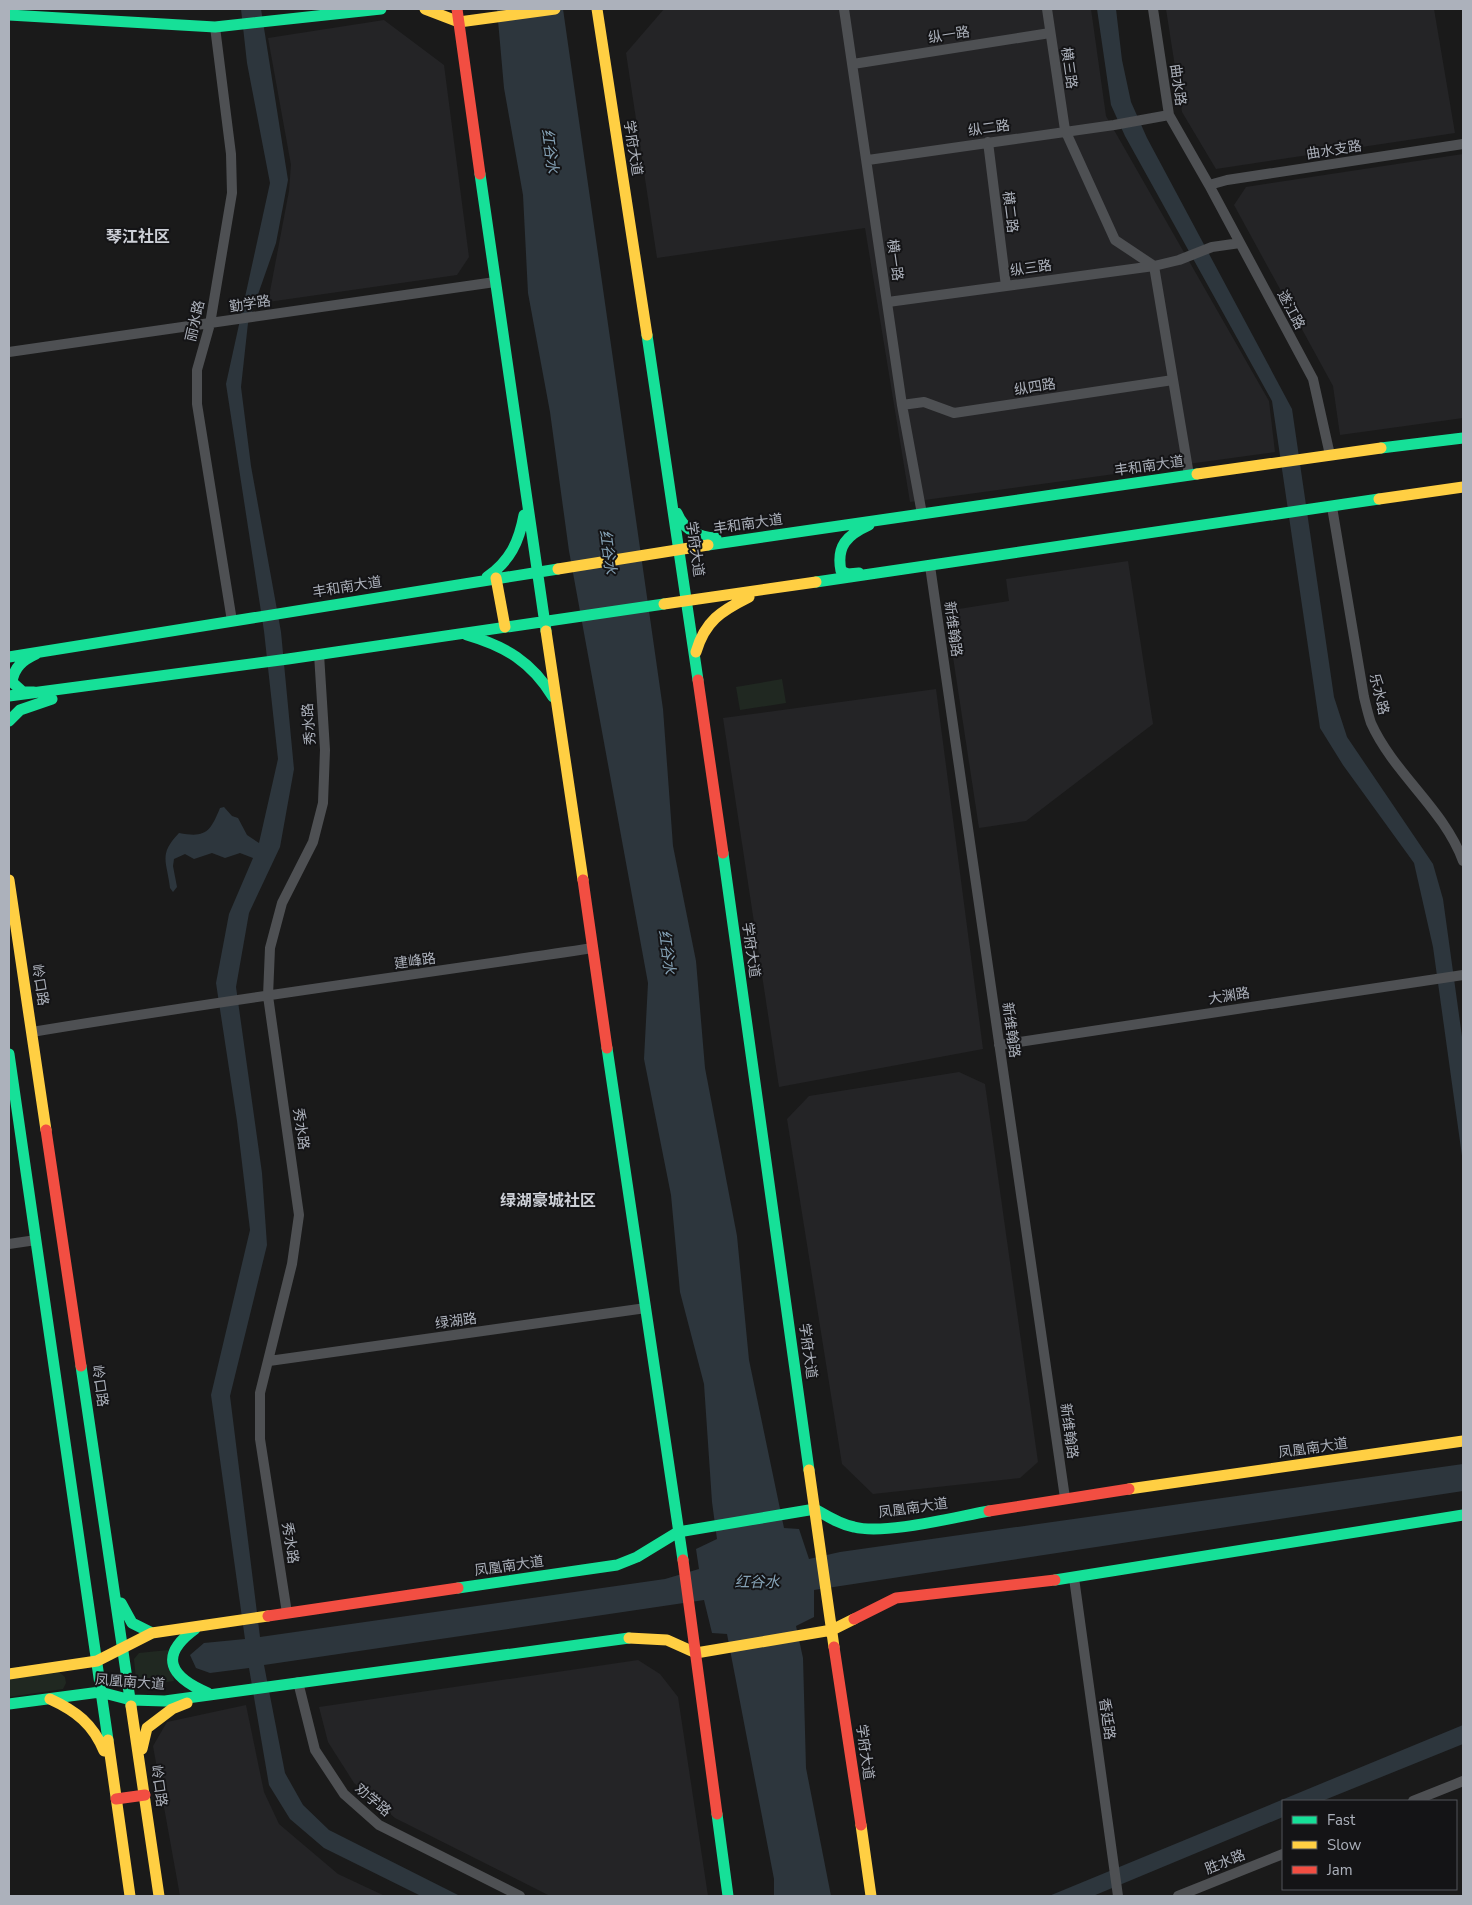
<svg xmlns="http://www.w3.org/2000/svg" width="1472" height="1905" font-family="'Nunito Sans','Noto Sans SC',sans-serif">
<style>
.built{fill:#242426}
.green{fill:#202821}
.water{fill:#2d363d}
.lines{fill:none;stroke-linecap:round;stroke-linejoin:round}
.street{stroke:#4e5053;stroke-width:10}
.fast{stroke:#16e098;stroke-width:11}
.slow{stroke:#ffcf43;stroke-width:11}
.jam{stroke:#f24e42;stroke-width:11}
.labels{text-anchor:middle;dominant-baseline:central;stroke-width:4;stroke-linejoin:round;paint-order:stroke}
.street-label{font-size:14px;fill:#acb1bb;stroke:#141416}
.water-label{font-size:15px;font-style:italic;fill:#84a1b5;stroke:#141416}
.quarter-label{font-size:16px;font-weight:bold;fill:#cdd0d7;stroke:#141416}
</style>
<rect width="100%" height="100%" fill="#1a1a1a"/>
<path class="built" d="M664,9H1091L1106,116L1269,401L1275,452L910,502L865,228L657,258L626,53Z
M1166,9H1434L1455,133L1216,169L1182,112Z
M384,20L444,65L469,257L457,275L268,302L289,191L291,165L268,38Z
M1463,154V418L1340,435L1333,386L1234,205L1246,187Z
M1128,561L1153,724L1026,821L979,828L946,611L1009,601L1006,579Z
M936,689L983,1049L779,1087L723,718Z
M959,1072L985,1084L1038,1462L1020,1478L873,1494L842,1464L787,1119L809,1096Z
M638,1660L660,1674L678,1697L708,1896H550L395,1818L354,1783L328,1742L319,1707Z
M246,1705L264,1792L279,1824L338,1874L385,1896H180L153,1746L167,1722Z"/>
<path class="green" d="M782,679L786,703L740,710L736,687Z
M168,1650L174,1681L145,1685L136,1680L134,1659L139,1653Z
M58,1671L65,1677L66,1683L63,1689L9,1697V1678Z"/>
<path class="water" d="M241,9H261L288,180L276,243L248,323L241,387L251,466L281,632L294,769L280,847L249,913L236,987L262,1173L267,1245L230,1396L260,1637L665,1579L699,1569L696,1549L717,1539L712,1502L704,1384L680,1292L671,1195L644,1059L648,983L569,551L550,412L528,293L523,195L504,88L497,9H563L663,709L673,846L696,961L705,1068L737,1236L749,1360L784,1528L799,1529L809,1559L840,1552L1463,1464V1491L814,1590V1617L796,1626L803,1658L806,1768L831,1896H774V1879L727,1634L712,1633L704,1600L264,1665L285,1773L303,1805L329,1830L460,1896H421L324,1848L290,1819L269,1785L249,1668L210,1673L196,1668L190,1655L204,1643L245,1639L211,1395L250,1230L237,1121L216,983L229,914L253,858L240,853L225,858L212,853L194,859L185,854L174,859L173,866L177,887L173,892L170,888C167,861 158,855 179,833C206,838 210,832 220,808L224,807L232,816L238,818L247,835L259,843L278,759L264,631L226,384L270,183L247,63Z
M1097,9H1116L1122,60L1131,102L1147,138L1292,409L1334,697L1347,737L1433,864L1443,899L1463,1044V1163L1433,947L1414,863L1343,765L1320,728L1272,401L1125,136L1111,105Z
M1463,1725V1744L1322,1801H1283V1817L1093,1896H1049Z"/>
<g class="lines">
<path class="street" d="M844,9L902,405L922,514
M1047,9L1065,130L1115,240L1154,266L1189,475
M1153,9L1169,115L1209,185L1313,379L1330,455
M215,27L231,154L232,193L210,324L197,370V404L232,621
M853,64L1050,33
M988,142L1006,286
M868,160L1114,125L1169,115
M1209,185L1227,180L1463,144
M888,302L1154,266L1179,260L1212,247L1240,243
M9,352L495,282
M902,405L924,402L954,413L1173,380
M1332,507L1364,697C1366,705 1368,714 1371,723C1394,774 1444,809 1463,861
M930,566L1065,1498
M32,1032C218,1001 406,976 593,948
M999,1045L1463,975
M9,1244L36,1240
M269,1361L646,1308
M1074,1578L1118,1896
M287,1613L260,1439V1393L292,1264L299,1215L268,996L270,948L282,903L313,842L323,803L325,750L319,654
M298,1682L315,1750L344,1794L379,1825L520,1896
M1413,1801L1463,1781
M1178,1896L1283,1854"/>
<path class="fast" d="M9,15L215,27L381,9
M480,174L546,631
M647,335L698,680
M1381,448L1463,438
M677,513C684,530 698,537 716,538
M708,545L1197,474
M859,573L848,574L841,571C836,546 847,535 869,525
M487,577C510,561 519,542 524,515
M816,582L1379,499
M467,635C505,646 532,662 553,697
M9,657L558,569
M34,692H23L12,682C14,667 23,660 36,654
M9,696L288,659L664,604
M9,721L20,710L52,699
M723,853L809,1470
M607,1048L683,1560
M9,1054L108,1740
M81,1366L131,1706
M1055,1580L1463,1515
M458,1588L617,1565L637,1557L678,1532L815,1509C827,1516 839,1524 854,1527C885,1535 955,1517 989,1511
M121,1603L132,1623L152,1633
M195,1629C158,1656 170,1677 208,1693
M9,1704L100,1692L131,1700L165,1701L629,1638
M717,1814L728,1896"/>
<path class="slow" d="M425,9L459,22L555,9
M597,9L647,335
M1197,474L1381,448
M1379,499L1463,487
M558,569L708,545
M496,578L505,627
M664,604L816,582
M546,631L583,880
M696,652C705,621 721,611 749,597
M9,880L46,1130
M809,1470L834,1647
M1129,1489L1463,1441
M629,1638L667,1640L696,1653L832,1630L854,1619
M9,1674L97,1661L152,1633L268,1616
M50,1699C76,1711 93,1724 104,1751
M131,1706L159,1896
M108,1740L130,1896
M142,1749L147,1728L172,1709L187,1703
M861,1825L871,1896"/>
<path class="jam" d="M457,9L480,174
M698,680L723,853
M583,880L607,1048
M46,1130L81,1366
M989,1511L1129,1489
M683,1560L717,1814
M268,1616L458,1588
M854,1619L896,1598L1055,1580
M834,1647L861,1825
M116,1799L145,1795"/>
</g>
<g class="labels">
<g class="street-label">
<text transform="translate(949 35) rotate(-9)">纵一路</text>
<text transform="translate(1069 68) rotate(82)">横三路</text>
<text transform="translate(1178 85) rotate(82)">曲水路</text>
<text transform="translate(989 128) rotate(-8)">纵二路</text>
<text transform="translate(633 148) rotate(81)">学府大道</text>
<text transform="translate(1334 150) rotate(-9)">曲水支路</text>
<text transform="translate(1010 212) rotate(83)">横二路</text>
<text transform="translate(895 260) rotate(82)">横一路</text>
<text transform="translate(1031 268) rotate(-8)">纵三路</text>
<text transform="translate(250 304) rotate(-9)">勤学路</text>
<text transform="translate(1291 310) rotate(62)">遂江路</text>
<text transform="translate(195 321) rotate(-77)">丽水路</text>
<text transform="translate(1035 387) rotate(-9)">纵四路</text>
<text transform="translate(1149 466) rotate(-8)">丰和南大道</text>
<text transform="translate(748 524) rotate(-8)">丰和南大道</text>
<text transform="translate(695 549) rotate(82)">学府大道</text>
<text transform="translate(347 587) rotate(-9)">丰和南大道</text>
<text transform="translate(953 629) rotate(82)">新维翰路</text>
<text transform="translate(1379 694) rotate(76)">乐水路</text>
<text transform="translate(309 724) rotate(-94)">秀水路</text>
<text transform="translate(751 950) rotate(82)">学府大道</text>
<text transform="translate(415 961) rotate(-8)">建峰路</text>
<text transform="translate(40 985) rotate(81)">岭口路</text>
<text transform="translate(1229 996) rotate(-9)">大渊路</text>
<text transform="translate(1011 1030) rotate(82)">新维翰路</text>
<text transform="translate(301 1129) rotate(82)">秀水路</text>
<text transform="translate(456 1321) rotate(-8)">绿湖路</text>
<text transform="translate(808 1351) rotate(82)">学府大道</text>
<text transform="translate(100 1386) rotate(82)">岭口路</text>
<text transform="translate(1069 1431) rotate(82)">新维翰路</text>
<text transform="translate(1313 1448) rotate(-8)">凤凰南大道</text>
<text transform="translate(913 1508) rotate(-8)">凤凰南大道</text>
<text transform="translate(290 1543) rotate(81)">秀水路</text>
<text transform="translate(509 1566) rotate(-8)">凤凰南大道</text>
<text transform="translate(130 1682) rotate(4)">凤凰南大道</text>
<text transform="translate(1107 1719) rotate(82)">香廷路</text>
<text transform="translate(865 1752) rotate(82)">学府大道</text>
<text transform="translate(159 1786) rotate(82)">岭口路</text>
<text transform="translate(373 1800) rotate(40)">劝学路</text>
<text transform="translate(1225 1862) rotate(-22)">胜水路</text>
</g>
<g class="water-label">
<text transform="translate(550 151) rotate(82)">红谷水</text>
<text transform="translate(608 552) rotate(82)">红谷水</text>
<text transform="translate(667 952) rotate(82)">红谷水</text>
<text x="757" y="1582">红谷水</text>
</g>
<g class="quarter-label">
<text x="138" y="237">琴江社区</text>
<text x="548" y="1201">绿湖豪城社区</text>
</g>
</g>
<rect width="1472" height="1905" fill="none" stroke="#acb1bb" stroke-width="20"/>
<rect x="1282" y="1800" width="175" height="90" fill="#141416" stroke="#515358"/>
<rect x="1292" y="1816" width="25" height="8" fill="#16e098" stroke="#515358"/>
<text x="1327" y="1825" font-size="15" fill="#acb1bb">Fast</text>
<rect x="1292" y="1841" width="25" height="8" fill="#ffcf43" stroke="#515358"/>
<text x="1327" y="1850" font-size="15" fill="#acb1bb">Slow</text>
<rect x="1292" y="1866" width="25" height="8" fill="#f24e42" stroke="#515358"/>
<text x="1327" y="1875" font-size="15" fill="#acb1bb">Jam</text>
</svg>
